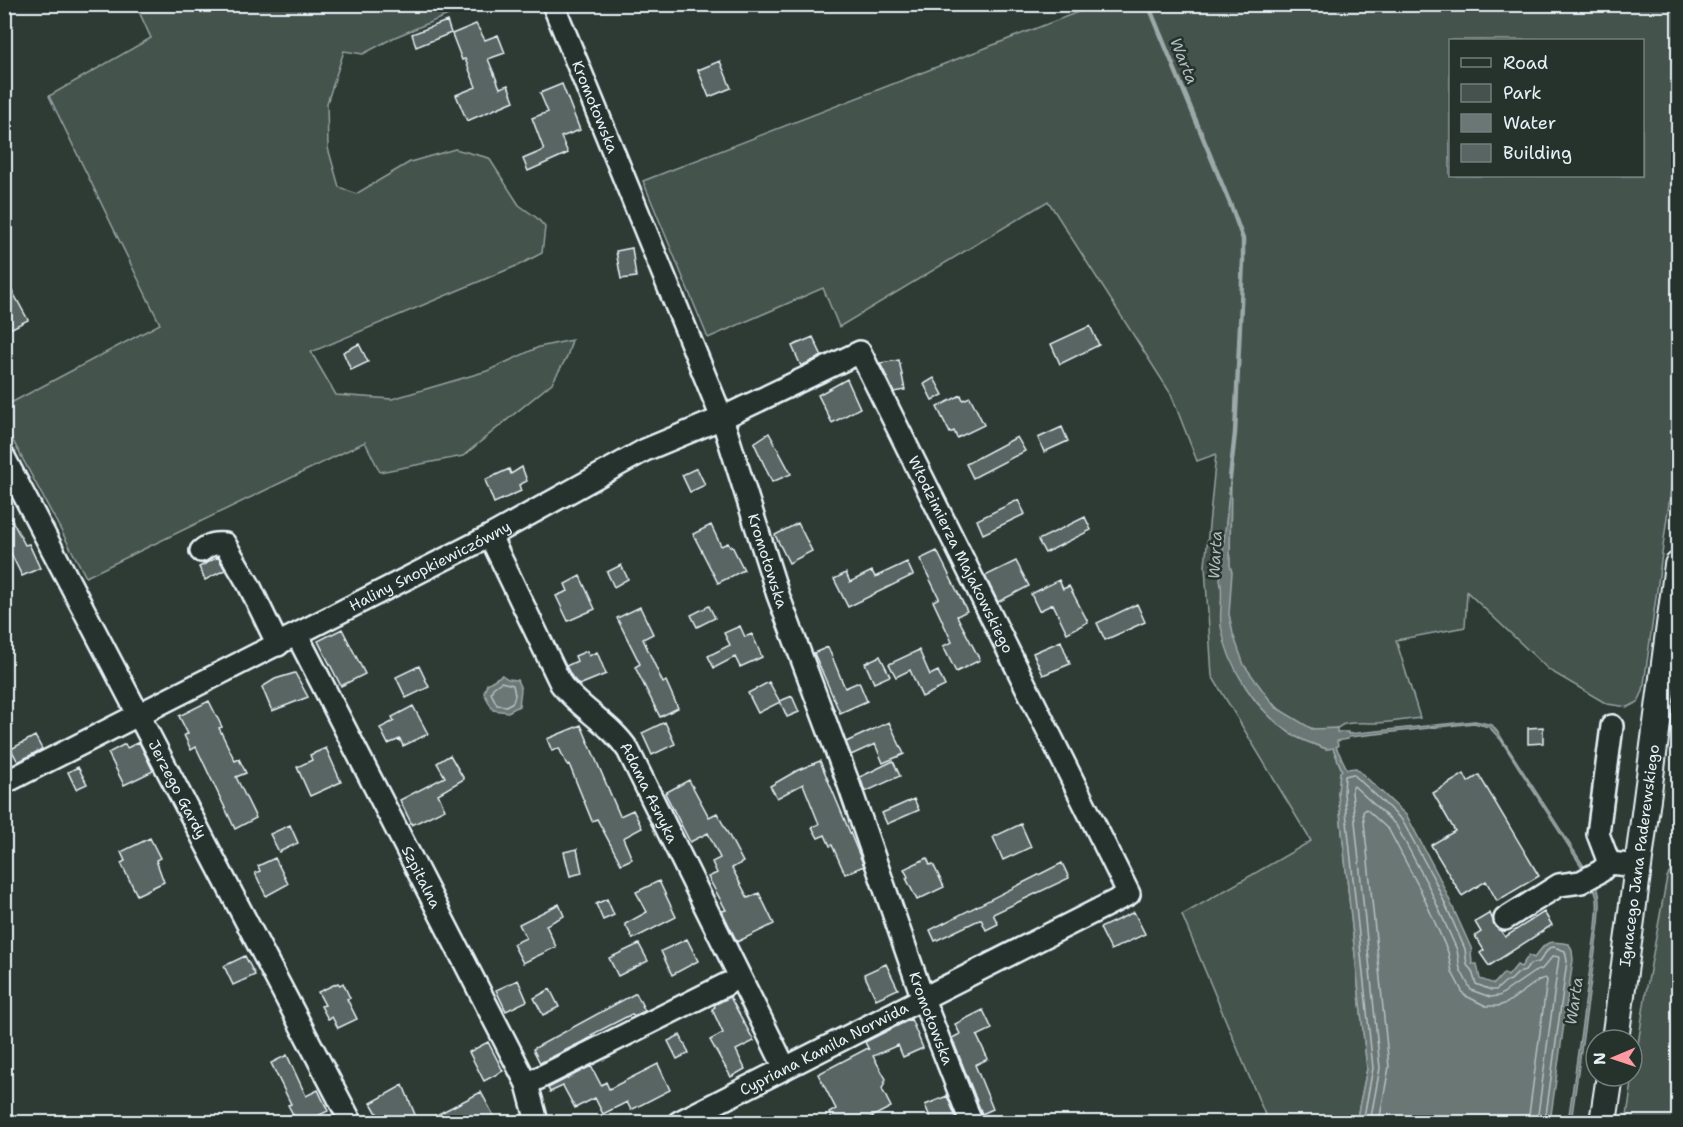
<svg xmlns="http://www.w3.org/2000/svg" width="1683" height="1127" font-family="'Shantell Sans',sans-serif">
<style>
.green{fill:#45524e;stroke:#96a2a3;stroke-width:1.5;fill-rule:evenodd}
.water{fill:#6b7775;stroke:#9da8a9;stroke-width:1.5}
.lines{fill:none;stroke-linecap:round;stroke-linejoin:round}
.shore{stroke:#b6c0c4;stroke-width:1.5}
.stream{stroke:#9da8a9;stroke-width:4.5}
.building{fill:#596563;stroke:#e8f1f8;stroke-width:1.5}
.minor-casing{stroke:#e8f1f8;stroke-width:26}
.major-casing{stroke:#e8f1f8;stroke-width:30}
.minor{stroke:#26332d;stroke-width:21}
.major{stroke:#26332d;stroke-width:26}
.labels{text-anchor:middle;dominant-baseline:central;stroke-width:5;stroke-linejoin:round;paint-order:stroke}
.street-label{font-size:15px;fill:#e8f1f8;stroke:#26332d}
.water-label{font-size:16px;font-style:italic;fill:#b0babd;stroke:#26332d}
</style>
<rect width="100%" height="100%" fill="#2e3b35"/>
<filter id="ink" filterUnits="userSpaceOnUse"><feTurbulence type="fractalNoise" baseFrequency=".0167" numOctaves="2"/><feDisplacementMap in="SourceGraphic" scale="12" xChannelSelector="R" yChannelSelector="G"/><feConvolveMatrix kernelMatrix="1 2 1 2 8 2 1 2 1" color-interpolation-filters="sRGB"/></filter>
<g filter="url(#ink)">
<path class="green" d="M136,5H455L453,13L395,37L363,54L344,51L327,103L328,148L339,187L356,194L410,162L455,149L489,158L519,205L537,218L545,227L542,253L521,264L311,352L336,395L392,399L487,371L539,347L572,340L567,357L552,383L463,456L380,472L365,442L86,577L5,426V406L160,324L49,96L151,38Z
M1096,5H1678V438L1643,691L1638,702L1628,707L1607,704L1549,670L1467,592L1465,627L1396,640L1420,718C1406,720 1392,722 1378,723C1367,723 1355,722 1345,724C1340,725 1341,727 1337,728C1307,738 1278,710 1261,690L1257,703L1292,735L1326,749L1333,748L1342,771L1340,772L1338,793L1367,1069L1356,1122H1268L1182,915L1311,841L1212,676L1205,566L1216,454L1197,461L1171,394L1048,201L839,327L823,288L708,338L643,181ZM1450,40H1642V176H1450Z
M1678,858V1122H1626L1646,992L1667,877Z"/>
<path class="water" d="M1231,473L1230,565L1232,572L1229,614L1233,634L1244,665L1275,707L1312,729L1337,728V732H1348V734L1475,721L1492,725L1499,734L1587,871L1585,872L1501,740L1489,727L1474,723L1349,737L1348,739L1337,741L1338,746L1336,747L1347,769L1356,768L1407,816L1440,879L1472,950L1471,951L1472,964H1477L1480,979L1494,984L1504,973L1508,976L1517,965L1521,967L1529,955L1534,958C1547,941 1547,940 1569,944L1572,951L1573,960L1550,1122H1356L1367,1069L1338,793L1340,772L1342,770L1333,748L1327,749C1315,745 1303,741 1293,735C1256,711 1228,668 1221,626C1219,610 1224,595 1220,580Z
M502,675L508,679L517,680L521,689L519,706L508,712L493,710L484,693L487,684Z
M1595,882C1602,896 1600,909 1599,923L1571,1122H1568L1596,927C1597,913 1600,897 1592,884Z"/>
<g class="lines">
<path class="shore" d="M501,682L513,685L515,695L513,702L506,706L497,705L491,693L493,688Z
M1363,1122L1373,1068L1344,793L1345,776L1353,774L1402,820L1435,881L1465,949L1467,965L1472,971L1476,984L1491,990H1496L1505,982L1511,980L1518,973L1525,971L1530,964L1539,962L1549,948L1554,947L1565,951L1567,961L1545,1122
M1370,1122L1380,1068L1352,792V788L1354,786L1396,825L1428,885L1457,950L1460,969L1471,990L1490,997L1499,996L1534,972L1542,969L1553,956L1559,957L1537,1122
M1379,1122L1389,1067L1363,812L1366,809L1389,830L1420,889L1448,952L1452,972L1464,995L1486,1006H1498L1507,1003L1539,980L1545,978L1547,980L1528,1122"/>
<path class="stream" d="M1148,4L1231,206L1243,239V260L1235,433L1230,478"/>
</g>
<path class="building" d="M447,21L451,33L416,47L412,34Z
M476,24L485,40L498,35L505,53L488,59L500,88L508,85L514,101L467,121L456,95L476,87L465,59L462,60L452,34Z
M720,61L731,88L709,97L698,70Z
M562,84L580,130L561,137L568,153L528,171L523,159L544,150L532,118L548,112L540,93Z
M632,248L636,277L621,279L616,251Z
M4,276L28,320L4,332Z
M1090,326L1099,345L1060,364L1051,344Z
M813,337L822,356L801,366L792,346Z
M359,344L368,362L351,370L343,352Z
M899,360L905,390L894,392L880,363Z
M934,378L943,395L932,400L924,384Z
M847,379L860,408L832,423L818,395Z
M961,395L963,400L970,397L984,425L957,438L954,431L950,433L937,407Z
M1062,427L1068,441L1044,452L1038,438Z
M769,433L791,474L772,482L754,443Z
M1017,437L1025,451L973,478L966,464Z
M522,467L527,481L519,485L521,491L494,503L485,480L509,469L511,474Z
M697,468L705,485L690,492L682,475Z
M1018,500L1025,514L983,534L977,520Z
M4,505L25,545L29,544L40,568L22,576L4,539Z
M1085,517L1091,530L1045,553L1038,540Z
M798,523L812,551L789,563L775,535Z
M711,525L721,546L728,543L730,547L732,546L744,570L718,583L693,534Z
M937,551L967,611L957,616L980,660L956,672L943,646L952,642L933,601L939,598L920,559Z
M218,557L225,570L205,580L199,567Z
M1016,561L1029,586L998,602L985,576Z
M907,562L913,575L848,607L834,579L846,573L850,582L872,571L875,577Z
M621,565L628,579L614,587L607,572Z
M580,576L595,609L568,621L556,596L568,591L565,584Z
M1059,580L1063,589L1069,586L1088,622L1067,633L1053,604L1039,611L1031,594Z
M1137,604L1145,622L1105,640L1097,623Z
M709,606L715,618L697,627L691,615Z
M640,607L653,634L643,639L663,683L666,681L678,708L660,717L635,667L640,664L617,618Z
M740,626L745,637L752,634L762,657L740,667L735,657L714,668L708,656L730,645L724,633Z
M342,629L365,674L341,686L318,641Z
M1061,641L1070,664L1043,675L1033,653Z
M828,647L845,688L859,682L867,701L840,713L814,653Z
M919,650L930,675L938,671L945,686L922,697L910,670L896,677L889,664Z
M587,651L589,656L597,652L606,674L579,685L572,677L566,666L577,661L575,656Z
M880,656L890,676L874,683L865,663Z
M419,666L429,687L406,698L396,677Z
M295,673L308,697L272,711L262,687L275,679Z
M769,682L780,702L758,713L748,693Z
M792,696L799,712L787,717L780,701Z
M209,701L222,727L219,728L235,761L239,759L246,773L236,777L256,818L235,829L196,747L191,750L184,735L188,734L179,716Z
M413,706L428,734L403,746L400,739L388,744L380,728L394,721L392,717Z
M665,722L675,744L652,755L642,733Z
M889,722L904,754L883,763L875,744L851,755L846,742Z
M581,725L620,816L633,810L642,828L623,838L632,859L621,864L597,819L592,821L569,764L567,765L559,748L552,751L547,739Z
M1543,727V743L1528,744V728Z
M35,736L42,749L18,762L11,749Z
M139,742L153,771L124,785L108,753L125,744L127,748Z
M326,748L341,782L310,796L297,767L312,760L310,755Z
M450,755L464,779L438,794L445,809L412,825L400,800L445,777L437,763Z
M820,761L864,866L845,874L832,845L830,846L825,835L818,838L812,827L819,824L803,784L777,798L770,786L798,770Z
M893,761L900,776L865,792L860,777Z
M78,767L87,784L76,789L68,772Z
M1464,774L1468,782L1479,775L1539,876L1497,901L1486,881L1462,896L1431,845L1455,831L1433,793Z
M689,780L709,817L717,813L743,862L732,868L748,898L759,893L774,924L737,942L722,911L726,910L708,877L717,873L712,862L720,858L708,833L690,842L665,793Z
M914,799L919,810L887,824L882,813Z
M1021,824L1031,847L1003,860L993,837Z
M290,825L298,843L279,852L270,834Z
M150,838L160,858L156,860L164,882L137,895L121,863L125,861L121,852Z
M577,849L582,873L570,876L564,852Z
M275,858L288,884L266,896L255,873L260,871L258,866Z
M927,858L930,865L933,864L944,887L917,900L906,878L908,877L904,869Z
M1062,863L1069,878L993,914L998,924L986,930L981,919L935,941L930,930Z
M659,881L676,917L633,939L625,924L647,912L636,892Z
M607,899L614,915L603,920L596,904Z
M559,904L564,916L546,925L556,947L523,963L513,944L526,938L519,924Z
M1134,912L1145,934L1111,950L1100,928Z
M1544,912L1552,925L1489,966L1480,953L1484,950L1475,936L1481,932L1475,922L1490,913L1495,926L1501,931L1505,937Z
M687,939L698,961L672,975L661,951Z
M639,944L648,961L618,976L609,958Z
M245,956L255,975L233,985L224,966Z
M886,964L898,989L876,999L864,974Z
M518,980L527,1001L506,1011L496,990Z
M338,983L340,985L343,983L350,998L347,999L357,1019L338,1028L332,1017L328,1019L321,1006L325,1005L318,992Z
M550,989L559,1007L543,1015L534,998Z
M636,993L645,1011L634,1016L632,1014L591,1035L592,1037L540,1063L533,1049Z
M730,997L754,1041L736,1050L745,1069L731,1077L710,1040L723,1033L712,1009L715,1007L714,1005Z
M983,1010L992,1029L977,1036L988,1059L975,1065L993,1109L982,1114L952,1038L960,1034L955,1024Z
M911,1019L923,1048L903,1057L898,1045L873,1056L886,1079L882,1089L891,1107L862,1122H834L829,1113L836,1109L818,1074L868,1048L869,1050L865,1042Z
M680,1035L689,1053L677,1059L668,1041Z
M488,1042L503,1071L484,1081L469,1052Z
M287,1055L306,1096L318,1090L328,1111L305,1122H297L288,1105L291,1104L271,1063Z
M658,1064L670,1090L631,1110L627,1102L603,1114L595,1098L575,1108L563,1086L550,1092L548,1088L591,1066L601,1085L606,1082L609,1089Z
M403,1085L418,1122H382L371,1103Z
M481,1092L497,1122H423Z
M947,1096L958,1122H932L925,1105Z"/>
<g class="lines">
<defs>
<g id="minor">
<path id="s1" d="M553,4L722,418L778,595L848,782L923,999L971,1122"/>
<path id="s2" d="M4,457L351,1122"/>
<path id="s3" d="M490,536L561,684C580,709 610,723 628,750L785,1068"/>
<path d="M201,551C209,544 215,543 225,544L249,585L278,645"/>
<path id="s4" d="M297,635L527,1084L537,1122"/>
<path id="s5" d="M4,783L490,536L645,450L722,418L860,352L1129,894L679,1122"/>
<path d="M1609,863L1598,834L1612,726"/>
<path d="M1505,919L1559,885L1581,882L1601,871L1609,863L1639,866"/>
<path d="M527,1084L727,984"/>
</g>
<g id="major">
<path id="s6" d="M1615,1040L1678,565"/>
<path d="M1603,1122L1610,1076"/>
</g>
</defs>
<use href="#minor" class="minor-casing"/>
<use href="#major" class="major-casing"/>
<use href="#minor" class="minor"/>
<use href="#major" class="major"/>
</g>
</g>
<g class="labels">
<g class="street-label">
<text stroke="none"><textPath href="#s1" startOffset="111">Kromołowska</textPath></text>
<text stroke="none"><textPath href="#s5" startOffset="1185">Włodzimierza Majakowskiego</textPath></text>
<text stroke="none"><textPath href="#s1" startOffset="597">Kromołowska</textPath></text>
<text stroke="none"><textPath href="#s5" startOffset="478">Haliny Snopkiewiczówny</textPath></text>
<text stroke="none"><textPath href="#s2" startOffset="375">Jerzego Gardy</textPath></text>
<text stroke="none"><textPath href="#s3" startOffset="306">Adama Asnyka</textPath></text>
<text stroke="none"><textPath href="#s6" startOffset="186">Ignacego Jana Paderewskiego</textPath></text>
<text stroke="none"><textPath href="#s4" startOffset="272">Szpitalna</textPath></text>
<text stroke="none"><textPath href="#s1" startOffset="1083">Kromołowska</textPath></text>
<text transform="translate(824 1049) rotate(-27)">Cypriana Kamila Norwida</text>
</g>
<g class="water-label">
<text transform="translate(1184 61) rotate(68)">Warta</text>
<text transform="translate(1215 555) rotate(-87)">Warta</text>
<text transform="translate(1574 1001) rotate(-82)">Warta</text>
</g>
</g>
<rect width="1683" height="1127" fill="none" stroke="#26332d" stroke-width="24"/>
<rect x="12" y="12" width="1659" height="1103" fill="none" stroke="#e8f1f8" stroke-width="2" filter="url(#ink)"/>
<rect x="1449" y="39" width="195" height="138" fill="#26332d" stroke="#747f7e" stroke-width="1.5"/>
<rect x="1461" y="58" width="30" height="9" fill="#26332d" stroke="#747f7e" stroke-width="1.5"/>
<text x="1503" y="69" font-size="18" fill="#e8f1f8">Road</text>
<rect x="1461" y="84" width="30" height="18" fill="#45524e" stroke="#747f7e" stroke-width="1.5"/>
<text x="1503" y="99" font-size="18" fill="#e8f1f8">Park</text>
<rect x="1461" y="114" width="30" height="18" fill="#6b7775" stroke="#747f7e" stroke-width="1.5"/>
<text x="1503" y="129" font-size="18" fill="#e8f1f8">Water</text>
<rect x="1461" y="144" width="30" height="18" fill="#596563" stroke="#747f7e" stroke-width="1.5"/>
<text x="1503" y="159" font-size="18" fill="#e8f1f8">Building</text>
<g transform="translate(1614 1058) rotate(268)"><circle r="28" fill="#26332d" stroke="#747f7e" stroke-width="1.5"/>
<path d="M0-4.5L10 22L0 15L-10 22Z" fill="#ff9aa2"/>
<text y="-9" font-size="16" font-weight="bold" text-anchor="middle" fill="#e8f1f8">N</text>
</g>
</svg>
